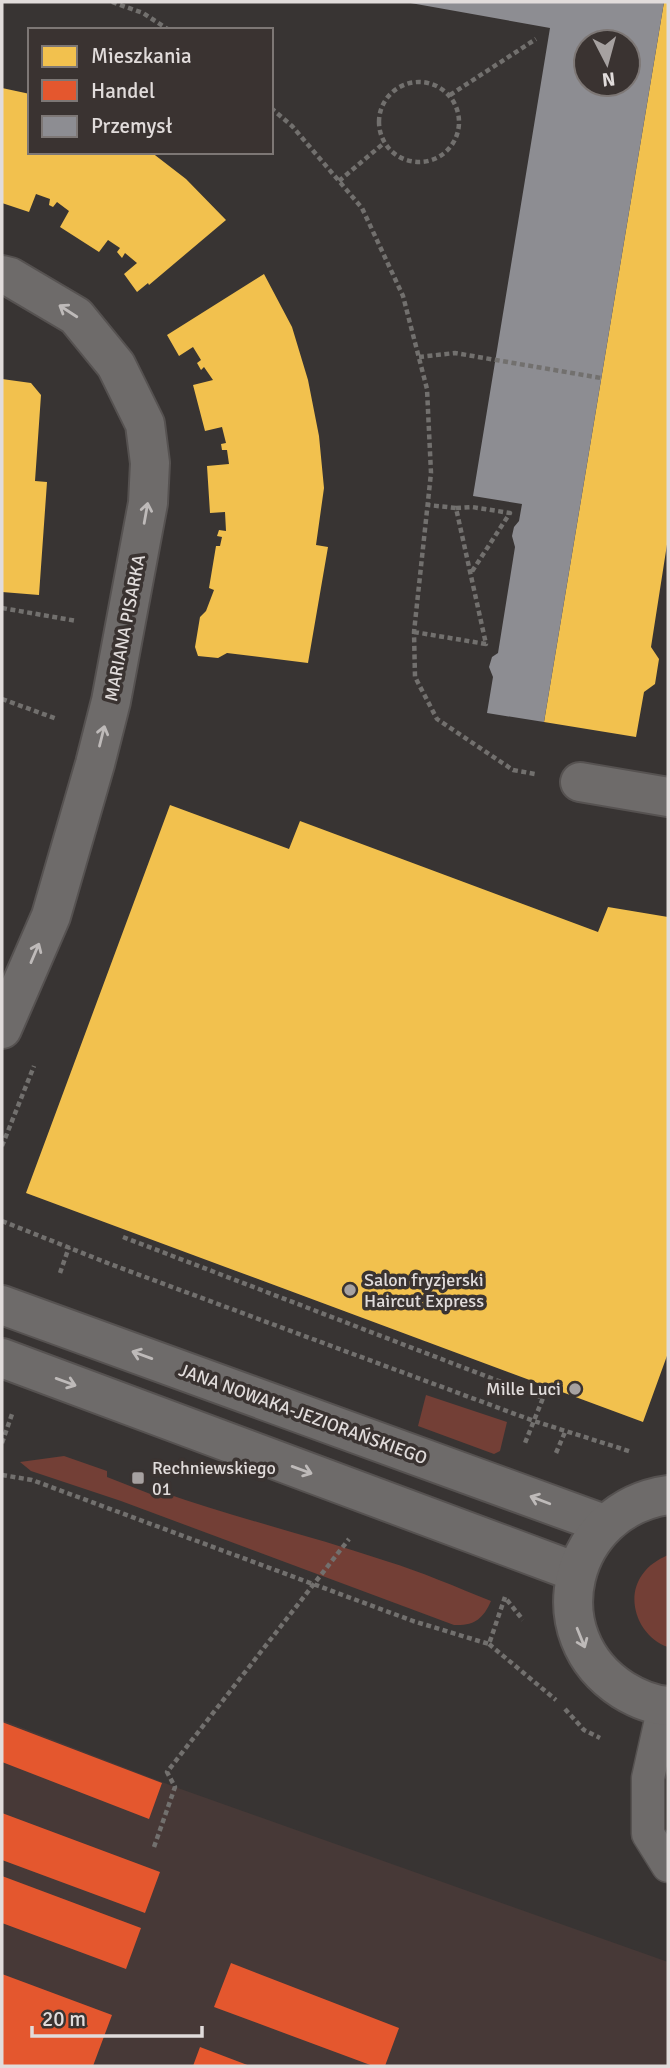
<svg xmlns="http://www.w3.org/2000/svg" width="670" height="2068" font-family="Signika,sans-serif">
<style>
.built{fill:#473937}
.green{fill:#733f36}
.homes{fill:#f2c14e}
.shops{fill:#e4572e}
.industry{fill:#8d8d92;fill-rule:evenodd}
.lines{fill:none;stroke-linecap:round;stroke-linejoin:round}
.service-casing{stroke:#565251;stroke-width:35}
.minor-casing{stroke:#565251;stroke-width:42}
.tertiary-casing{stroke:#565251;stroke-width:42}
.path{stroke:#72706e;stroke-width:4.5;stroke-dasharray:5 3.5;stroke-linecap:butt}
.service{stroke:#6e6b6a;stroke-width:32}
.minor{stroke:#6e6b6a;stroke-width:38}
.tertiary{stroke:#6e6b6a;stroke-width:38}
.oneway{stroke:#bebab9}
.poi-dot{fill:#a6a1a0;stroke:#3a3331;stroke-width:2.5}
.labels{text-anchor:middle;dominant-baseline:central;stroke-width:7;stroke-linejoin:round;paint-order:stroke}
.street-label{font-size:18px;fill:#e1dcdb;stroke:#3a3331}
.poi-label{font-size:18px;fill:#e1dcdb;stroke:#3a3331;text-anchor:start}
</style>
<rect width="100%" height="100%" fill="#383433"/>
<path class="built" d="M2,1720L175,1787L668,1962V2066H2Z"/>
<path class="green" d="M426,1395L507,1422L500,1451L494,1454L418,1426Z
M64,1456L107,1471V1477L158,1497L162,1492C236,1518 312,1536 386,1561C422,1572 456,1587 491,1601C483,1619 474,1626 454,1625L121,1501L31,1471L20,1462Z
M668,1555V1647C640,1638 624,1600 642,1575C649,1565 657,1560 668,1555Z"/>
<path class="homes" d="M664,2H668V538L651,647L659,659L655,684L644,692L636,737L544,722Z
M2,88L30,94V152H151L186,179L226,220L149,285L148,283L137,292L124,274L137,263L125,253L122,258L117,252L120,248L108,240L99,252L60,227L69,211L57,202L53,207L49,205L50,199L36,194L29,212L2,203Z
M264,274L292,327L308,380L319,436L324,488L316,545L328,547L308,663L227,653L218,658L198,656L195,647L200,617L206,611L214,590L209,588L216,546H220L222,537L217,536L219,530L226,531L225,512L210,513L207,466L229,464L227,450H222L221,444L226,443L222,427L205,431L193,385L213,380L204,367L201,370L197,363L201,360L193,347L179,356L167,335Z
M2,379L31,383L41,395L35,481L47,482L39,595L2,592Z
M170,805L289,849L300,821L598,932L608,907L668,917V1353L643,1422L26,1193Z"/>
<path class="shops" d="M2,1722L162,1783L149,1819L2,1762Z
M2,1813L160,1872L145,1913L2,1860Z
M2,1876L141,1928L126,1969L2,1923Z
M231,1963L399,2028L385,2066H373L214,2007Z
M2,1974L112,2015L93,2066H2Z
M200,2047L250,2066H193Z"/>
<path class="industry" d="M405,2H664L544,722L487,713L493,677L489,667L492,657L498,653L515,547L512,536L514,527L519,521L522,504L473,496L550,28ZM586,42H628V84H586Z"/>
<g class="lines">
<defs>
<path id="service" d="M664,1706L648,1778V1834L668,1866"/>
<path id="minor" d="M2,275L10,277L76,316L116,365L145,424L150,463L148,503L111,701L95,764L51,916L2,1029
M580,782L668,797
M2,1305L604,1524
M2,1358L576,1572"/>
<path id="tertiary" d="M668,1495C569,1509 537,1635 623,1690C636,1698 653,1705 668,1706"/>
</defs>
<use href="#service" class="service-casing"/>
<use href="#minor" class="minor-casing"/>
<use href="#tertiary" class="tertiary-casing"/>
<path class="path" d="M112,2L143,13L169,30
M379 122a40 40 0 1 1 80 0a40 40 0 1 1-80 0Z
M450,95L536,39
M271,108L292,126L362,208L403,296L427,389L431,473L414,632L415,677L437,719L513,770L535,774
M339,181L384,143
M419,357L455,353L601,378
M456,508L472,507L510,513L471,573
M2,608L77,621
M414,632L486,644L456,508L428,505
M2,699L57,719
M2,1146L34,1066
M2,1221L110,1264L534,1421L632,1452
M123,1237L543,1398L525,1443
M60,1273L69,1247
M2,1443L12,1414
M556,1453L565,1432
M2,1475L32,1480L413,1621L489,1644L505,1597
M507,1600L523,1620
M489,1644L556,1700
M565,1709L584,1730L600,1738
M154,1847L175,1787L167,1772L349,1539"/>
<use href="#service" class="service"/>
<use href="#minor" class="minor"/>
<use href="#tertiary" class="tertiary"/>
</g>
<defs><path id="oneway-shaft" d="M-6 0H5M1.5-3L5.5 0L1.5 3" fill="none" stroke-width="1.6" stroke-linecap="round" stroke-linejoin="round" transform="scale(1.75)"/></defs>
<g class="oneway">
<use href="#oneway-shaft" transform="translate(68 311) rotate(-147)"/>
<use href="#oneway-shaft" transform="translate(146 513) rotate(-80)"/>
<use href="#oneway-shaft" transform="translate(102 736) rotate(-76)"/>
<use href="#oneway-shaft" transform="translate(35 953) rotate(-67)"/>
<use href="#oneway-shaft" transform="translate(142 1355) rotate(-160)"/>
<use href="#oneway-shaft" transform="translate(66 1382) rotate(20)"/>
<use href="#oneway-shaft" transform="translate(302 1470) rotate(20)"/>
<use href="#oneway-shaft" transform="translate(540 1500) rotate(-159)"/>
<use href="#oneway-shaft" transform="translate(581 1638) rotate(68)"/>
</g>
<g class="poi-dot">
<circle cx="350" cy="1290" r="7"/>
<circle cx="575" cy="1389" r="7"/>
<rect x="131" y="1471" width="14" height="14" rx="3.5"/>
</g>
<g class="labels">
<g class="street-label">
<text transform="translate(125 628) rotate(-79)">MARIANA PISARKA</text>
<text transform="translate(303 1414) rotate(20)">JANA NOWAKA-JEZIORAŃSKIEGO</text>
</g>
<g class="poi-label">
<text x="364" y="1280">Salon fryzjerski<tspan x="364" dy="21">Haircut Express</tspan></text>
<text x="561" y="1389" text-anchor="end">Mille Luci</text>
<text x="152" y="1468">Rechniewskiego<tspan x="152" dy="21">01</tspan></text>
</g>
</g>
<rect width="670" height="2068" fill="none" stroke="#e1dcdb" stroke-width="7"/>
<rect x="28" y="28" width="245" height="126" fill="#3a3331" stroke="#7d7775" stroke-width="2"/>
<rect x="42" y="46" width="35" height="21" fill="#f2c14e" stroke="#7d7775" stroke-width="2"/>
<text x="91" y="63" font-size="21" fill="#e1dcdb">Mieszkania</text>
<rect x="42" y="80" width="35" height="21" fill="#e4572e" stroke="#7d7775" stroke-width="2"/>
<text x="91" y="98" font-size="21" fill="#e1dcdb">Handel</text>
<rect x="42" y="116" width="35" height="21" fill="#8d8d92" stroke="#7d7775" stroke-width="2"/>
<text x="91" y="133" font-size="21" fill="#e1dcdb">Przemysł</text>
<g transform="translate(607 63) rotate(174)"><circle r="33" fill="#3a3331" stroke="#7d7775" stroke-width="2"/>
<path d="M0-5L12 26L0 18L-12 26Z" fill="#a6a1a0"/>
<text y="-10" font-size="19" font-weight="bold" text-anchor="middle" fill="#e1dcdb">N</text>
</g>
<path d="M32 2026v10h170v-10" fill="none" stroke="#e1dcdb" stroke-width="3.5"/>
<text x="42" y="2026" font-size="21" fill="#e1dcdb" stroke="#3a3331" stroke-width="5" paint-order="stroke">20 m</text>
</svg>
